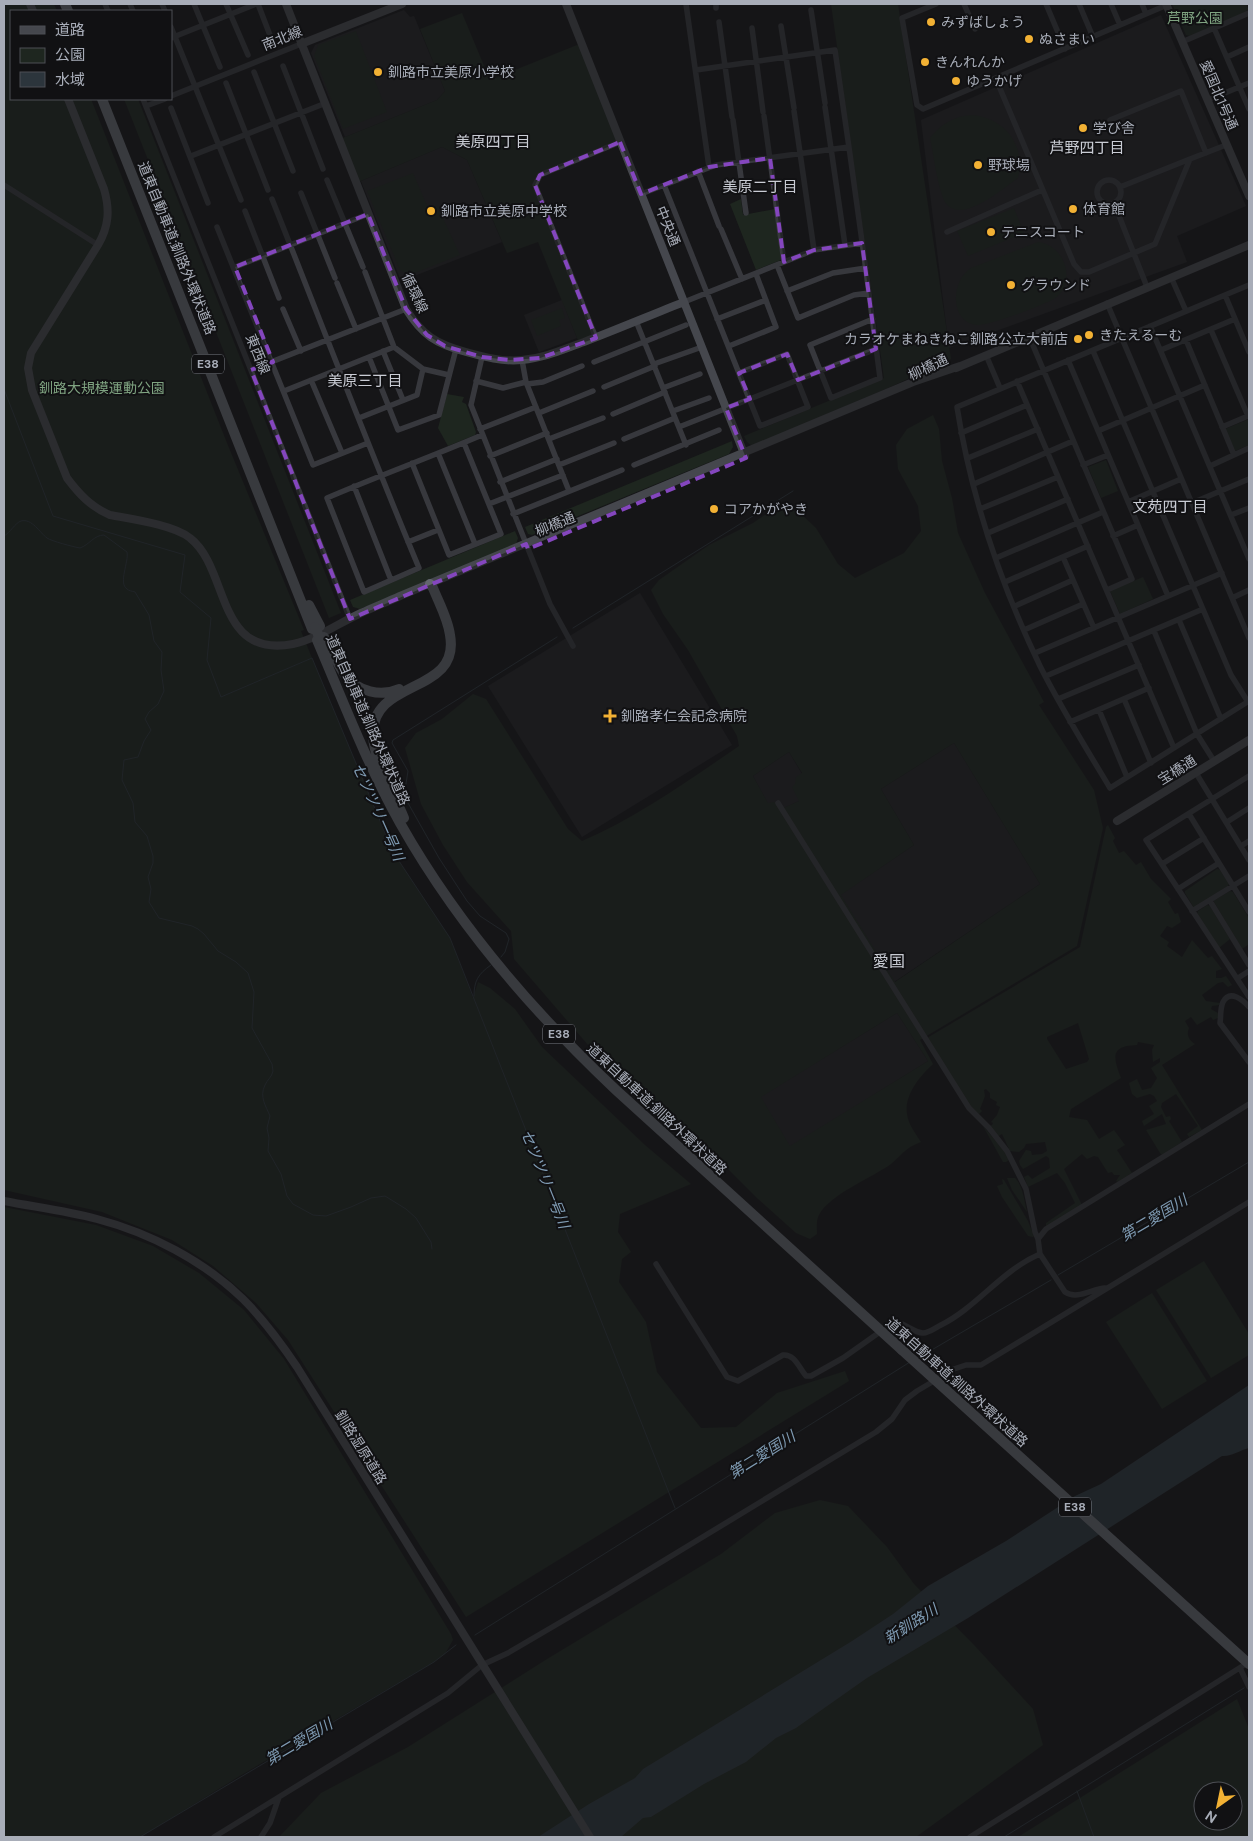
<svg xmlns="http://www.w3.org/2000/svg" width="1253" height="1841" font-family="'DM Sans','Noto Sans JP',sans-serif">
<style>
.built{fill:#222225}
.green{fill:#1e261f;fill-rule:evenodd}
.water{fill:#2c353c}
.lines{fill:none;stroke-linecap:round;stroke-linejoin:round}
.stream{stroke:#2c353c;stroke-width:1}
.street{stroke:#37383d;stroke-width:5.5}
.secondary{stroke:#45474d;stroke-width:8}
.highway{stroke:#63666e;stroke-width:10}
.highway-bridge{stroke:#63666e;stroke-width:10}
.marked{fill:none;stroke:#8446be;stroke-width:4;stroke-dasharray:10 6;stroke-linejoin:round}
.poi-dot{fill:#f2b134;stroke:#111113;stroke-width:2}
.labels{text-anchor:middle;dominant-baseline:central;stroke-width:4;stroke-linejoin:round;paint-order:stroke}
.shield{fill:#111113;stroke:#7b7e86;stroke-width:1}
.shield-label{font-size:12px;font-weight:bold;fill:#a8adb8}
.park-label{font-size:14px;fill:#7fa381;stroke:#111113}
.poi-label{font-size:14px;fill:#a8adb8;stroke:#111113;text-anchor:start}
.street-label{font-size:14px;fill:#a8adb8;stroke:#111113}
.neighbourhood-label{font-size:15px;fill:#c9ccd4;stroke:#111113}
.water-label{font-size:15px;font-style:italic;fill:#7f9bb3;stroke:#111113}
.quarter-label{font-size:16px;fill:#c9ccd4;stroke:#111113}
</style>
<rect width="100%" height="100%" fill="#161618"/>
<path class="built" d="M404,10L410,17L414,16L445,91L437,100L345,137L311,53L315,45Z
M1161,15L1246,206L1177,236L1187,262L949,348L921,120Z
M442,147L467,160L502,242L401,281L361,181Z
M562,300L577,338L539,352L524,315Z
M640,593L732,745L582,837L488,686Z
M954,743L1040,884L894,982L840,895L914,845L881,789Z
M789,752L802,774L799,801L780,810L768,804L753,776Z
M897,1013L928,1061L790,1147L760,1097Z"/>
<path class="green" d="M4,4H54L57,11H11V99H91L227,443L304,630L301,631L312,658L393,852L450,938L473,998L478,982L490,988L515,1009L542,1047L645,1145L691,1184L620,1214L618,1232L631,1252L622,1259L619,1282L646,1322L657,1372L701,1428L736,1427L777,1393L845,1371L849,1381L466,1617L288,1340L256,1303L213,1266L172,1240L102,1212L4,1190Z
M831,4H898L951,359L886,389L752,446L747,442L744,436L884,378Z
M1172,4H1246L1248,9L1246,12L1190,36L1186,35Z
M462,13L490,80L582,43L620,142L540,175L535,185L596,338L579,343L538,242L507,253L467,160L442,147L356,183L340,139L437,100L445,91L420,29Z
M356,31L387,112L343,129L314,56L318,45Z
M124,99H138L341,613L329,618Z
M972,115C1005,118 1026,145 1018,178C1001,190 953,232 942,195C936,177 934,157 930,138C941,124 954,116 972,115Z
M413,173L428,208L435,206L438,207L460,255L410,275L400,270L367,191Z
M741,199L743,215L775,209L781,260L756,270L730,204Z
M1014,208L1024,233L968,256L957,231Z
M1038,242C1063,244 1077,279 1057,297C1048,304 988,326 977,325C950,323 950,281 971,268Z
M562,308L565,318L559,320L561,326L537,336L531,320Z
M447,394L464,397L462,402L466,404L476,432L475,435L448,446L438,428Z
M933,415L939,429L942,461L952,498L958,533L985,593L1044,702L1039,705L1094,790L1103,828L1077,946L920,1040L933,1064C920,1076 904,1095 907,1114C908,1124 916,1134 921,1142C905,1148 903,1154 891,1164C872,1178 830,1194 819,1215C816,1220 817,1229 817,1234L810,1239L796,1233L758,1199L725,1166L687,1137L601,1060L514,959L511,931L467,882L443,845L421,804L405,748L416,733L442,719L473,694L486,699L568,829L582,841C638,817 689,780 739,746L737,736L688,650L663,614L651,590L659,580L709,545L753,523L779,505L799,512L816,528L838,564L855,578L904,553L921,531L918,506L898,469L896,445L907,429ZM954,743L1040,884L895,982L841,895L914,845L881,789ZM789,752L802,773L796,777L795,784L792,787L799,801L781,809L774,802L768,803L753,776ZM897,1013L928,1061L790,1146L761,1097Z
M1249,419V445L1235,451L1225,429Z
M732,441L733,447L729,454L532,535L528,534L525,527Z
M1106,460L1118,491L1101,498L1088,467Z
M515,531L518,538L516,545L360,609L353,607L350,600Z
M1143,577L1153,599L1120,614L1110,591Z
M1108,825L1115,838L1113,841L1119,853L1124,851L1136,865L1141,862L1151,879L1171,899L1168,902L1175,914L1178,913L1181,922L1172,928L1167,926L1160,936L1169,942L1167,946L1182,957L1192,940L1208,958L1212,956L1222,969L1216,971V978H1221L1226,976L1232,985L1228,987L1223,982L1218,983L1202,995L1206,1001L1220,1003L1219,1005L1212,1006L1211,1009L1218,1013V1018L1213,1020L1211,1017L1197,1025L1191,1017L1185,1021L1189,1028C1186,1035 1189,1040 1195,1044L1162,1065L1202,1130L1189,1137L1187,1134L1198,1126L1176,1094L1162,1103L1161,1107L1166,1117L1170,1116L1171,1119L1169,1121L1182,1142L1162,1155L1160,1153L1146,1130L1166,1124L1162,1114L1144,1126L1142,1121L1154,1114L1149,1106L1157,1101L1154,1096L1150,1094L1137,1098L1132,1094L1129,1083L1137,1079L1142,1090L1151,1088L1157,1078L1151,1068L1160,1062V1058L1153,1062L1152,1050L1154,1045L1138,1042L1137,1045C1110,1046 1113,1057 1121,1078L1071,1109L1069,1117L1087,1120L1099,1139L1114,1130L1125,1145L1117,1150L1132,1173L1118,1182L1116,1181L1120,1175H1114L1112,1172L1108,1173L1098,1157L1094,1156L1087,1159L1082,1154L1064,1169L1082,1205L1046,1227V1223L1075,1203L1065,1183L1057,1173L1028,1187L1024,1177L1028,1175L1032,1179L1050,1168L1049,1158L1046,1156L1023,1169L1020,1165L1019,1161L1026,1150L1031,1151L1032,1155L1042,1154L1047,1151L1045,1142L1026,1144L1024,1148L1019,1152L1010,1151L1002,1134L997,1137L989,1126L992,1125L993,1123L991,1122L997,1115L1000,1107L996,1105L997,1102L990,1098V1093L986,1089L984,1090L985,1096L980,1109L982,1111L979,1114L970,1108L927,1038L1080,947L1106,827ZM1078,1023L1089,1059L1087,1062L1066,1069L1047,1039V1037Z
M1217,869L1220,870L1229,884L1228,886L1194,908L1185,893V891Z
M1230,891L1233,892L1249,918L1248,939L1249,944L1242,949L1214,902V900Z
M1207,905L1210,906L1230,939L1219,948L1197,914L1198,911Z
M983,1126L1003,1149L1009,1160L1006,1162H1003Z
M1007,1178H1015C1023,1186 1024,1200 1027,1212L1012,1190Z
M1002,1179L1004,1180L1028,1221L1034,1236L1033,1237L1028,1236L1002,1197L997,1186L1003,1184Z
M4,1207L96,1225L153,1246L199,1273L244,1310L284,1359L451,1634L453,1640L445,1654L434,1662L238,1777L141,1837H4Z
M1204,1261L1249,1334V1355L1211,1378L1156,1290Z
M1152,1293L1207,1381L1162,1409L1106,1322Z
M820,1500L848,1506L887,1547L914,1584L975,1646L1033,1709L1043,1745L916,1837H279L321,1793L408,1747L547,1659L721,1554L775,1513Z
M1237,1699L1249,1729V1837H1018ZM1203,1791H1233V1821H1203Z"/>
<path class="water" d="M1249,1385V1448C1240,1450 1231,1457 1222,1456L968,1618L867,1678L796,1728L776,1738L746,1762L704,1784L651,1817L643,1818L621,1837H538L589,1804L635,1778L643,1769L852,1641L893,1614L928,1586L1006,1541L1075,1496L1101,1484Z"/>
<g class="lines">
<path class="stream" d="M4,389L53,516L185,555L180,592L211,618L207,660L221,697L312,658L393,852L450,938L675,1508
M4,536C10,533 15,523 21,521C32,518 40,533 47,538C51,541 74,547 80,548C89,545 94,535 104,535L127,552C129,562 118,583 127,589C129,591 132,591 135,592L149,615L154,641L162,652L161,670L164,691L158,704L149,712L145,719L151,730L144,741L138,757L124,760L122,780L133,803L135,822L147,836L153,856V863L148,877L151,889L149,902L159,918L192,926L198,929L204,934L218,951L236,962L248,973L254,992L252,1028L272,1064L273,1071C272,1077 267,1080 265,1085C259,1097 266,1106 270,1116L267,1128L269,1138L268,1151L281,1174L287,1196L293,1204L313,1215L326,1216L351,1207L371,1198L385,1196L406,1209L416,1218L431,1242L432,1249
M573,628L793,491
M501,957L505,952L509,939L506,933L480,916L467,901L439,858L408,803L405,790L408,771L392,743L393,740L557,637
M474,996C474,981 478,974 491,965
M1058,1275L1249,1162
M918,1358L1051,1280
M475,1635L910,1362
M1077,1791L1094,1837
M140,1837L434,1662L456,1645
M1004,1837L1244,1688"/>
<path class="street" d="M105,4L108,11
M130,4L133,11
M162,4L165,11
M194,4L220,67
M226,4L248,55
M258,4L273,43
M686,4L709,167
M716,4V8
M936,4L902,18L917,105L923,109L1167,5
M964,4L975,29
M1046,4L1065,49
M1079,4L1093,37
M1111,4L1120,25
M1142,4L1146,14
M811,10L825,103
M719,22L732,117
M781,26L794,108
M171,27L241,200
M752,28L763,112
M1214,28L1249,109
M171,38L256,4
M1182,42L1249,13
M1227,57L1249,47
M283,66L323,169
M696,70L835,50C851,159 866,268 880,378L831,398L810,345L873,319
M254,72L293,171
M996,79L1074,264L1081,272H1089L1155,244L1190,159L1226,145
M226,83L268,190
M171,96L301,44
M143,99L350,619
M1208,100L1249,83
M146,106L165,99
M825,107L845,245
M171,108L208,203
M794,111L814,250
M764,116L784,262
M733,120L746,213
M1110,120L1181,91L1206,153
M191,156L326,103
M698,171L719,226
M327,180L363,267
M1097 192a12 12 0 1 1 24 0a12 12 0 1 1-24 0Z
M4,185L98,245
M664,185L760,426L808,407L787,354L739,373
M1120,187L1190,159
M301,193L335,278
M641,194L716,165L849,147
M272,199C321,322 368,446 419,568L364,592L327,498C378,476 431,457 482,435
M1114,203L1147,287
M245,211L279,298
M217,227L313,465L368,443
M721,229L742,279
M947,232L1042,190
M777,265L798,318L854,295L869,293
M235,267L368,214
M365,272L394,347L423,369L449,375
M1171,277L1186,311
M337,283L356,329
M1249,285L957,407C971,496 1001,585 1040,666C1061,708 1086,748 1110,788L1249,701
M787,291L833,273L866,268
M1225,295L1249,352
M684,302L814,250L862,243
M1107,303L1249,638
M283,309L301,351
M717,319L766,300
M636,321L686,445
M1150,326L1249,559
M1211,330L1248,416L1222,427
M1029,336L1132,579L1107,590
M596,338L535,185L540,175L620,142
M1186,340L1234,455
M729,346L776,327L756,274
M1161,350L1235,319
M383,351L403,400
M1093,351L1231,675L1248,702
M986,355L1000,388
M369,357L398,430L439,415L456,349
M482,357L471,405L550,604L573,646
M522,360L526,382L569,491
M1068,360L1168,596
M594,362L686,325
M654,364L702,347
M251,370L406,309
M311,380L342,453
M476,381L503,388L526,382
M1017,381L1174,748
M527,384L543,382L582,366
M604,387L655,366
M663,388L700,374
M284,391L394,347
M673,411L709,398
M539,413L593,391
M613,414L665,392
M359,418L417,395L423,369
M679,427L876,349
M480,429L536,407
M1098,431L1205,385
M961,433L1027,405
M549,439L603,418
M624,439L675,418
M438,453L475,544
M490,456L547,433
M968,458L1038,429
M412,463L449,555L501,534L464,443
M559,465L614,443
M634,465L719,430
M1083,465L1108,455
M1210,466L1249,448
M500,482L557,459
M974,484L1073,441
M354,486L391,580
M1128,502L1181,479
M1192,503L1249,479
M489,504L563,475
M980,509L1058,477
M513,514L622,470
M1231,515L1249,508
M988,533L1068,499
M1113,536L1138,525
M408,542L438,530
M1063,557L1094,628
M996,558L1103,512
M1005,582L1088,546
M1232,598L1249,590
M1015,606L1073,580
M1179,620L1221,719
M1024,630L1083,604
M1154,631L1197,734L1214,761
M1035,653L1222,573
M1046,676L1203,609
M1058,699L1139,665
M1124,699L1151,763
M1099,710L1127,777
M1070,722L1149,688
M1196,773L1249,860
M1249,776L1146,840L1249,997
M778,803L969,1108L989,1128L1007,1151L1026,1189L1035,1232L1038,1239L1040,1254L1065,1292C1077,1300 1092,1289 1105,1288
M1189,814L1249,912
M1227,822L1249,808
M1241,846L1249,841
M1162,864L1204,838
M1178,889L1219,863
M1210,901L1249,965
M1192,911L1249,876
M1238,978L1249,971
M1249,1007C1243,1000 1230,989 1223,1002C1220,1008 1221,1017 1220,1023L1249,1062
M1038,1239L1046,1229L1249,1104
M656,1264L727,1377L738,1381L783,1355C795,1354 799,1368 806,1376H811L843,1358L877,1334
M890,1326L899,1323C906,1325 916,1333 923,1333C929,1333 935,1328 941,1325C977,1307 1002,1270 1040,1254
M1240,1668L1249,1687
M214,1837L448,1693L482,1665L508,1653L607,1595L876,1432L892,1419L905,1400L917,1391L954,1369L966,1365H981L1249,1202
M261,1837L270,1823L279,1797
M970,1837L1249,1662"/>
<path class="secondary" d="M30,4L33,11
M286,4L406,309C422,335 436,344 466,352C484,357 503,362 522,360C545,358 564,349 584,342C618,329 651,315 684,302
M566,4L745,456
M1166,4L1249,196
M301,44L402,4
M68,99L104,189C110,210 109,226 98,245L31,353L28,368L32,390L67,478C79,494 91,507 110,515C131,519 174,525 190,538C230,569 215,659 293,644C317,639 339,623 361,613C374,607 387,602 400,596L913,382L960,366
M956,368L1249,245
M1117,821L1249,740
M4,1201C35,1207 67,1211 97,1219C150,1233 204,1261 243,1299C264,1320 281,1343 297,1367L590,1837"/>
<path class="highway" d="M65,4L68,11
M102,99L312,629
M309,605L320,626
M324,637C331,649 337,664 345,675C358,692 381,697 399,689
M317,640C343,701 367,764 400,823C457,924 532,1011 616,1090L902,1350
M404,818C394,793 374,762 373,735C371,678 461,695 450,635C448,619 439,603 433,588L430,584"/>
<path class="highway-bridge" d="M315,627L320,639
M902,1350L1249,1664"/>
</g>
<path d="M0 0H1253V1841H0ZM620,142L641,194L709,167L770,158L784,262L814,250L862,243L876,349L798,380L787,354L739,373L750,399L726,408L746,458L528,549L526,544L350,619L251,370L273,362L235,267L368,214L406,309L427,335L445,346L482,357L510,360L540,358L596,338L535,185L540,175Z" fill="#161618" fill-opacity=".55" fill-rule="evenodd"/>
<path class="marked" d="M620,142L641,194L709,167L770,158L784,262L814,250L862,243L876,349L798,380L787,354L739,373L750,399L726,408L746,458L528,549L526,544L350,619L251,370L273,362L235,267L368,214L406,309L427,335L445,346L482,357L510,360L540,358L596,338L535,185L540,175Z"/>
<g class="poi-dot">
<circle cx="931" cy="22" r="5"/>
<circle cx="1029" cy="39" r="5"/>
<circle cx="925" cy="62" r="5"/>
<circle cx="378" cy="72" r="5"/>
<circle cx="956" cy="81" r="5"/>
<circle cx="1083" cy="128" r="5"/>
<circle cx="978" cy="165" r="5"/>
<circle cx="1073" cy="209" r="5"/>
<circle cx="431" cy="211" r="5"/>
<circle cx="991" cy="232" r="5"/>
<circle cx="1011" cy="285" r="5"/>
<circle cx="1089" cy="335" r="5"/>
<circle cx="1078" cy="339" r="5"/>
<circle cx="714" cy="509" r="5"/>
<path d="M607.5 708.5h5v5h5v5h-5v5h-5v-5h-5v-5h5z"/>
</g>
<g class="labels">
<g class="shield">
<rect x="192" y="354.5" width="32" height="19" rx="4"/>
<rect x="543" y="1024.5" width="32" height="19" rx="4"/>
<rect x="1059" y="1497.5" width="32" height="19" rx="4"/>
</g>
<g class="shield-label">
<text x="208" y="364">E38</text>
<text x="559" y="1034">E38</text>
<text x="1075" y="1507">E38</text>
</g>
<g class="park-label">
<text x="1195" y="18">芦野公園</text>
<text x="102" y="388">釧路大規模運動公園</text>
</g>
<g class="poi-label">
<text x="941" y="22">みずばしょう</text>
<text x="1039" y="39">ぬさまい</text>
<text x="935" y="62">きんれんか</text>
<text x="388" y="72">釧路市立美原小学校</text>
<text x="966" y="81">ゆうかげ</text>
<text x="1093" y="128">学び舎</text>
<text x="988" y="165">野球場</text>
<text x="1083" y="209">体育館</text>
<text x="441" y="211">釧路市立美原中学校</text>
<text x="1001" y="232">テニスコート</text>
<text x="1021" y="285">グラウンド</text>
<text x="1099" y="335">きたえるーむ</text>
<text x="1068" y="339" text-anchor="end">カラオケまねきねこ釧路公立大前店</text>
<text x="724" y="509">コアかがやき</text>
<text x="621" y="716">釧路孝仁会記念病院</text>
</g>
<g class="street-label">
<text transform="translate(282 38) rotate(-22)">南北線</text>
<text transform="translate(1219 95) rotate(67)">愛国北1号通</text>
<text transform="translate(668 226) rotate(68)">中央通</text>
<text transform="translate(177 248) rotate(68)">道東自動車道;釧路外環状道路</text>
<text transform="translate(415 293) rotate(65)">循環線</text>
<text transform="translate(258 354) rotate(68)">東西線</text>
<text transform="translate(928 367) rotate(-25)">柳橋通</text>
<text transform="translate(555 524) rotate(-22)">柳橋通</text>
<text transform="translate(368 720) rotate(66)">道東自動車道;釧路外環状道路</text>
<text transform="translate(1177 770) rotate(-32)">宝橋通</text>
<text transform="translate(657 1109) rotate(43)">道東自動車道;釧路外環状道路</text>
<text transform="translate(957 1382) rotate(42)">道東自動車道;釧路外環状道路</text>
<text transform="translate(361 1447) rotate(58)">釧路湿原道路</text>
</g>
<g class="neighbourhood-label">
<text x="493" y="142">美原四丁目</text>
<text x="1087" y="148">芦野四丁目</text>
<text x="760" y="187">美原二丁目</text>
<text x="365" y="381">美原三丁目</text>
<text x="1170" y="507">文苑四丁目</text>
</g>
<g class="water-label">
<text transform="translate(378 812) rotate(66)">セツツリ一号川</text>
<text transform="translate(545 1179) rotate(68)">セツツリ一号川</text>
<text transform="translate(1154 1218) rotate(-31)">第二愛国川</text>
<text transform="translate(762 1455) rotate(-32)">第二愛国川</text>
<text transform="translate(911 1624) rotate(-32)">新釧路川</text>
<text transform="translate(299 1742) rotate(-31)">第二愛国川</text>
</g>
<g class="quarter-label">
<text x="889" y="961">愛国</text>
</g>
</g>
<rect width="1253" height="1841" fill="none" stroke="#a8adb8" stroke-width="10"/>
<rect x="10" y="10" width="162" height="90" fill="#111113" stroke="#4d4f55"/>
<rect x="20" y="26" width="25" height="8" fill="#45474d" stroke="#4d4f55"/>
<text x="55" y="35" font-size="15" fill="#a8adb8">道路</text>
<rect x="20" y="48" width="25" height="15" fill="#1e261f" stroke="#4d4f55"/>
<text x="55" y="60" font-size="15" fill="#a8adb8">公園</text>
<rect x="20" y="72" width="25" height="15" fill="#2c353c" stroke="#4d4f55"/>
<text x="55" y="85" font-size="15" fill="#a8adb8">水域</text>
<g transform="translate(1218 1806) rotate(213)"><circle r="24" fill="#111113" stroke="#4d4f55"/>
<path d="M0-4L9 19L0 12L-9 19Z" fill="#f2b134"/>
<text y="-8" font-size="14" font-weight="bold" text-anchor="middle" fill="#a8adb8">N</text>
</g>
</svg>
